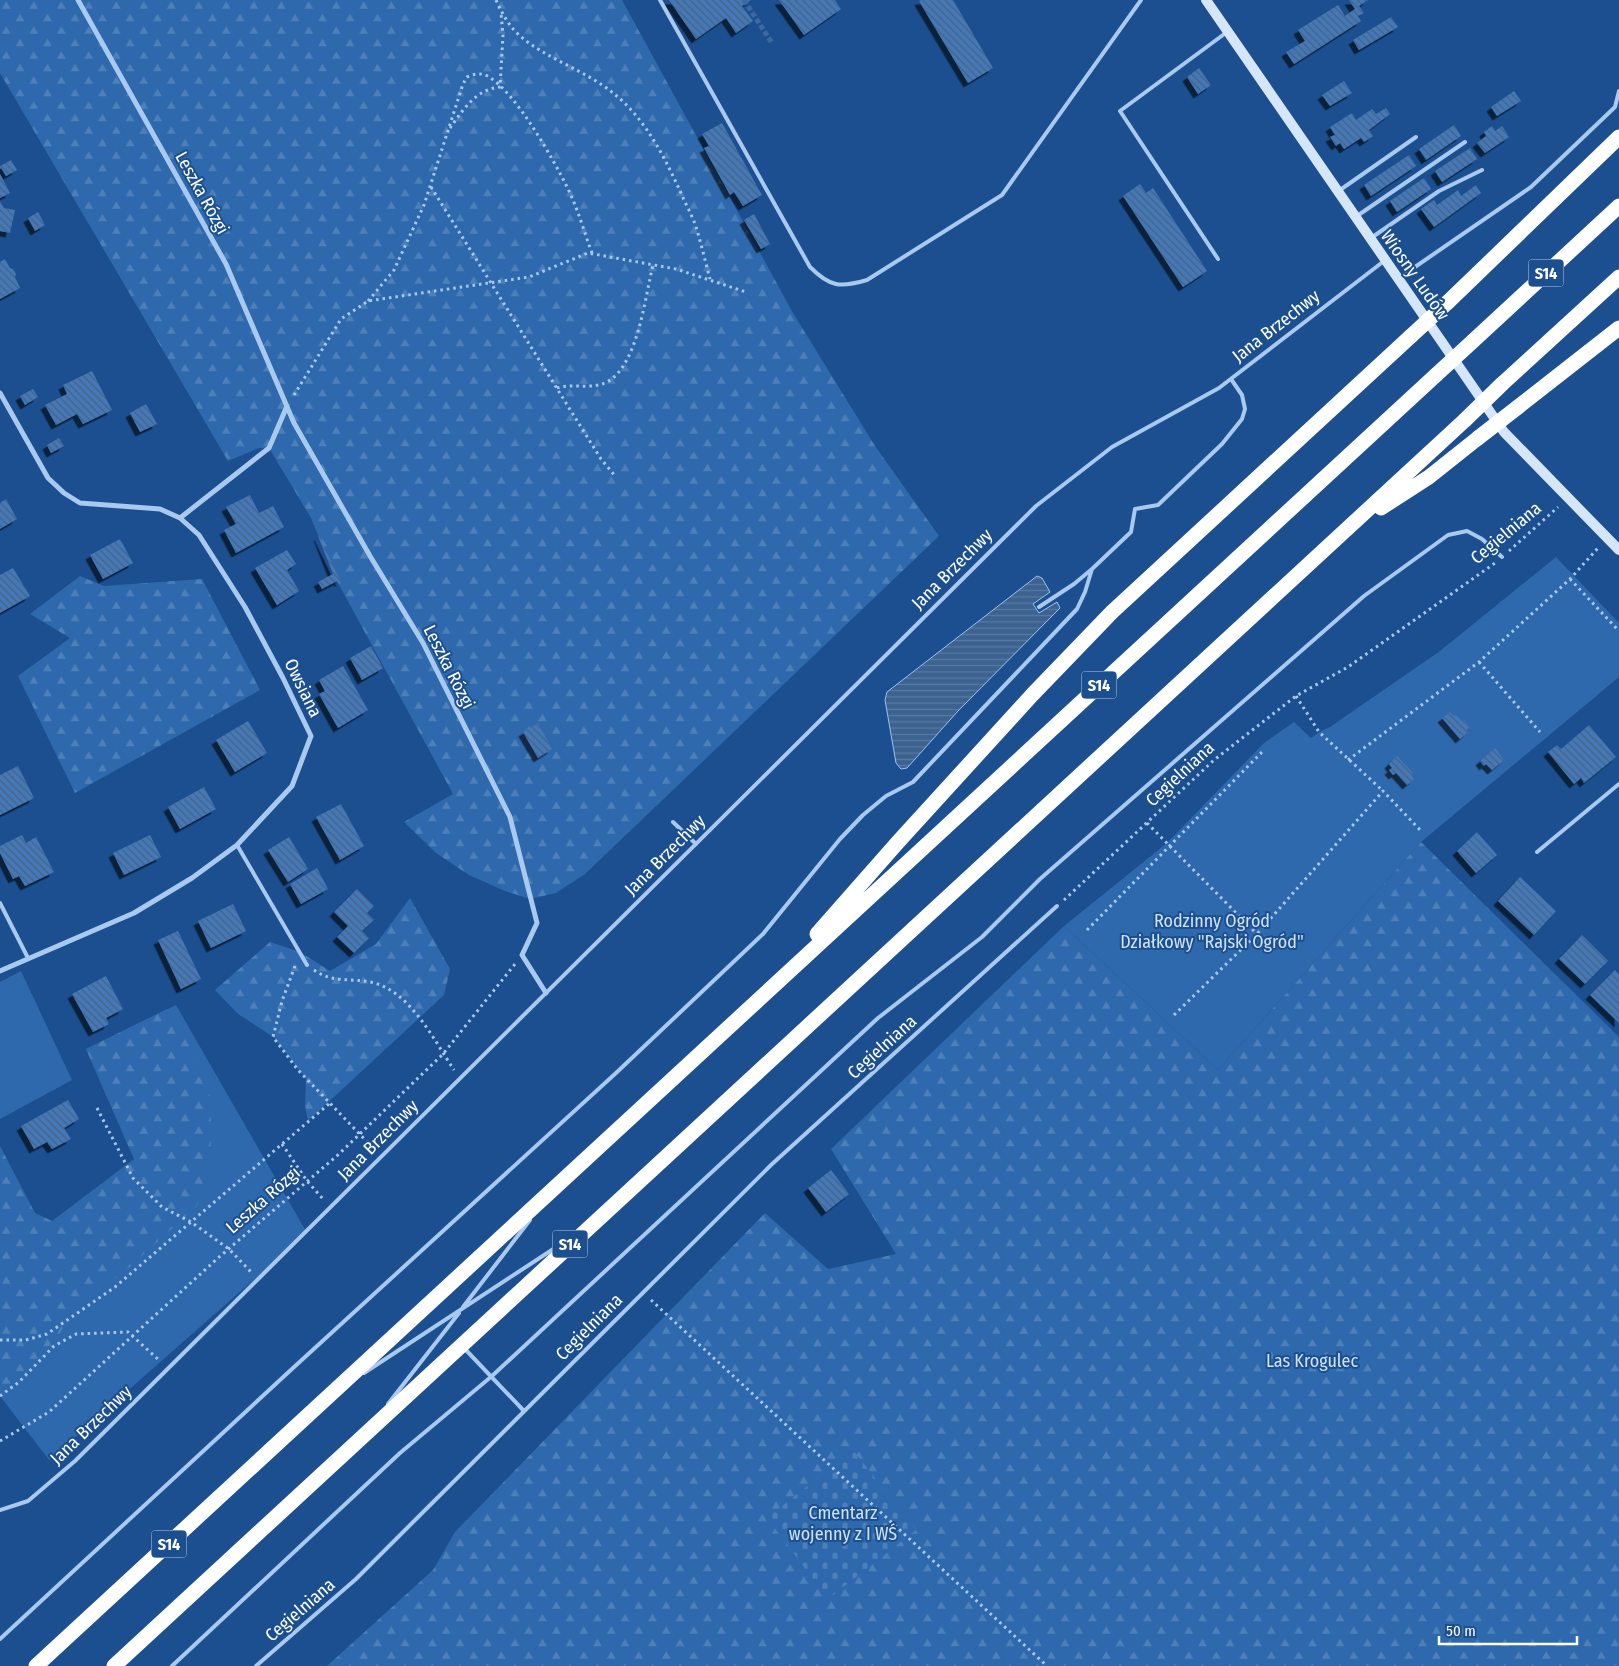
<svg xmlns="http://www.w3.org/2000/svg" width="1619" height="1666" font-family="'Fira Sans Condensed',sans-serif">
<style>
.green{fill:#2e69ad}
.forest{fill:url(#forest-firs)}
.cemetery{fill:url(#cemetery-stones)}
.water{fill:url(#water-rules);stroke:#9cc4f0}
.building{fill:url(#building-back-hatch);filter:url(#shadow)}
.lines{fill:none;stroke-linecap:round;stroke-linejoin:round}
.street-tunnel{stroke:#3d69a0;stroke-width:5;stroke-dasharray:5 2.5;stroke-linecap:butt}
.path{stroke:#a9c9ee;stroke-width:3;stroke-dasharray:2.5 4;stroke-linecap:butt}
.lane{stroke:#a9c9ee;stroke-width:4}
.street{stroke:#a9c9ee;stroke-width:5}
.secondary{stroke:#d6e6fa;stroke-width:10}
.highway{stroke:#fff;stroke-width:15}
.highway-bridge{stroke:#fff;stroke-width:15}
.labels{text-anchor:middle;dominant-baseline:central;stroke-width:4;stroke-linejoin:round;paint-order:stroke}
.shield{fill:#1b4f8f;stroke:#bbcadd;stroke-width:1}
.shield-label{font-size:16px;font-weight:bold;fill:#fff}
.street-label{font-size:18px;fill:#fff;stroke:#1b4f8f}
.park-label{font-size:18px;fill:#cfe3fa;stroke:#1b4f8f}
</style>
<defs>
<pattern id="forest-firs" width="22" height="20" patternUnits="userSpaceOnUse" patternTransform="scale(1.25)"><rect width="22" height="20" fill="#2e69ad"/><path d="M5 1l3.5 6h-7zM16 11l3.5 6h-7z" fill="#4d80b9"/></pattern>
<pattern id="cemetery-stones" width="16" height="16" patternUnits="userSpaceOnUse" patternTransform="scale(1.25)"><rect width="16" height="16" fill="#2e69ad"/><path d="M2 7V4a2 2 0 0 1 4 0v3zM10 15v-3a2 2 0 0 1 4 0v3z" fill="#4d80b9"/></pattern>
<pattern id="water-rules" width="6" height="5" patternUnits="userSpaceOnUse" patternTransform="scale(1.25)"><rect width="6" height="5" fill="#3c6290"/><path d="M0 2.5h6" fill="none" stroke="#597aa1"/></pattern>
<pattern id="building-back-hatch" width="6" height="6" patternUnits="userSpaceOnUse" patternTransform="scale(1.25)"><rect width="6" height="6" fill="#4478b7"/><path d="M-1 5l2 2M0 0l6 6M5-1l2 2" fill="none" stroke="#486282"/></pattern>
<filter id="shadow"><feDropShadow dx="-4.5" dy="4.5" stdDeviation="0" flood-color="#0009"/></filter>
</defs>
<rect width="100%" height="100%" fill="#1b4f8f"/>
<path class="green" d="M1556,557L1619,623V677L1421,842L1218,1070L1064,926L1167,843L1264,743L1294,722L1311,738L1319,732L1330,727L1440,651Z
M21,971L72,1080L0,1119V982Z
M176,1005L307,1233L49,1460L0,1396V1152L44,1240L136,1163L86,1049Z"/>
<path class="forest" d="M0,0H622L793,313L875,446L939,536L585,874L556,893L530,899L505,891L469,875L436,853L404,822L453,794L337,581L311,518L269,448H259L228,461L0,73Z
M80,576L104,586L202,579L260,690L75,793L18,676L70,638L30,614Z
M1421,842L1619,1037V1666H327L433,1570L455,1532L765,1213L828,1269L896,1254L831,1149L1064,926L1218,1070Z
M410,898L450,969L444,995L308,1121L305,1106L306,1079L273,1037L237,1013L215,990L270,942L300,952L330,971L376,944Z
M167,1009L190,1047L209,1090L212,1135L204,1192L196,1207L125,1271L92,1296L67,1320L52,1348L19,1382L0,1396V1146L35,1213L52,1221L134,1159L86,1049Z"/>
<path class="cemetery" d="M853,1450L916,1530L828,1599L767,1518Z"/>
<path class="water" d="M1037,576L1042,578L1050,592L1033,604L1039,613L1057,602L1060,608L958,711L907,768L901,769L896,763L885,700L887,692Z"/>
<path class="building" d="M669,0H751L742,6L753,21L736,33L726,18L696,39Z
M779,0H835L841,9L804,35Z
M921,0H953L993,68L968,83L919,1Z
M1349,0H1368L1359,6L1364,13L1358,16L1361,21L1294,64L1286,52L1305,41L1298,30L1338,5L1345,16L1355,9Z
M1391,17L1398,27L1359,50L1353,40Z
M1199,68L1211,85L1198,94L1187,77Z
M1344,81L1352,93L1330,106L1322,95Z
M1514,91L1521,101L1497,116L1491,107Z
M1386,108L1390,114L1369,130L1373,136L1364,142L1361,138L1344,149L1340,143L1336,146L1330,137L1335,135L1330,127L1352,113L1356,120L1372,109L1376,114Z
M722,123L762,195L743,206L734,192L730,195L704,148L709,146L702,134Z
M1454,125L1461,136L1426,160L1419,149Z
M1492,126L1495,131L1502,126L1509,137L1485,153L1477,143L1486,136L1484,132Z
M1470,148L1477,159L1442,182L1435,171Z
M1409,155L1416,166L1371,196L1364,185Z
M11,160L17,170L6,176L1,168L0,169V166Z
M0,174L10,193L0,198Z
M1424,178L1431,189L1397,212L1390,201Z
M1140,184L1146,193L1153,188L1207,271L1183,287L1123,196Z
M1476,185L1481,193L1434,227L1421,209L1434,200L1437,205L1458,190L1461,196Z
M0,201L4,208L15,210L10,233L0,231Z
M38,212L45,225L35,231L28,218Z
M754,214L770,244L761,249L744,220Z
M5,259L10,268L13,269L16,274L15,277L20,288L0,299V262Z
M92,371L112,410L83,424L77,414L56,425L45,405L67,394L63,385Z
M33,389L38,397L25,405L20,396Z
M146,404L157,424L140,432L130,413Z
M59,438L64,446L51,453L47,445Z
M250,495L259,513L273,506L284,527L236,553L224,530L236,524L226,507Z
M6,499L17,519L0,529V503Z
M318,536H319L341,582L337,581L322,589L318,582L333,574Z
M120,539L133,563L103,579L90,555Z
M287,550L296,564L287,570L299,591L277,605L255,568Z
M13,568L30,596L0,613V575Z
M371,646L383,668L362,680L350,658Z
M343,666L368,710L338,728L319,694L325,691L319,680Z
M1450,712L1454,716L1456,715L1462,721L1464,720L1470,727L1466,730L1468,732L1460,739L1442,718Z
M248,721L267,753L235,772L216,740Z
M538,723L552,749L538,758L523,732Z
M1589,725L1616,757L1584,783L1581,778L1574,784L1548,752L1557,745L1561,749Z
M1495,748L1504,760L1492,770L1486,764L1484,766L1480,761Z
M1397,756L1413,773L1411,775L1414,779L1407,785L1396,773L1393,775L1389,770L1392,768L1389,764Z
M18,766L34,798L0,815V775Z
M204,787L216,809L180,829L168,807Z
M341,804L364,846L340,860L316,817Z
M1477,832L1497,855L1476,873L1457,851Z
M22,835L26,843L36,837L54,872L25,886L19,876L13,879L0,853V846Z
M150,835L161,857L124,875L113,853Z
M289,837L308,869L288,882L268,850Z
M317,868L328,889L301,904L290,884Z
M1520,877L1556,911L1534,935L1498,901Z
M357,889L374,906L367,913L374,920L362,931L369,938L354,953L337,937L348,926L334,912Z
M233,904L246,931L211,948L198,921Z
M178,931L201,979L181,989L158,940Z
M1582,935L1608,961L1585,984L1559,959Z
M1615,970L1619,974V1023L1590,995Z
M106,976L123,1009L106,1018L109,1024L93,1032L72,994Z
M68,1100L79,1119L64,1128L71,1139L52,1149L47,1142L34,1149L21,1126Z
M831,1170L849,1194L826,1212L808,1188Z"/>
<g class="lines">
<path class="street-tunnel" d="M744,0L772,43"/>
<path class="path" d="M496,0C502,13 508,25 519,35C546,59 585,70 613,93C645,118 664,156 681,193C685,203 691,213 695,224C701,242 705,261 710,279
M450,128C463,110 476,89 500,87L503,35L501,13
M431,187L601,459L616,477
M368,301L394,270L424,205L463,84L467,77C474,74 482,72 489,77C516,93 554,160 568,189C578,209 584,232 592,253
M557,388C573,383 592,390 607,382C638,365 645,297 653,265
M294,395L341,319L368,301L529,277L588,253L676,269L746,292
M1509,551L1558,507
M1570,579L1619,631
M1479,662L1540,732
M1296,696L1319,732L1383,791
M1348,760L1479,662L1570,579L1598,548
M1147,823L1257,934
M1064,900L1214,760L1296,696L1348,667L1495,563
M1087,930L1264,750
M295,966L282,1001L273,1037L298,1070L374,1149
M314,970C332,983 350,978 370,982C409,989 434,1040 454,1070
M1174,1015L1257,934L1383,791L1422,832
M97,1108L133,1178L162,1207L191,1222L229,1249L251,1272
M282,1144L307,1181L323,1199
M651,1300L1047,1666
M0,1340H26L47,1334L115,1287L330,1103
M0,1396L19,1382L54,1346L76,1334L128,1332L160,1361
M0,1441L49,1412L218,1258L339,1154L443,1054L515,964"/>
<path class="lane" d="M660,0L810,267C830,287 840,288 867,280L1002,195L1141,0
M1340,190L1416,137
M1357,216L1465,142
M1371,238L1439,191L1482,170
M1218,259L1120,111L1227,32
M1399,278L1531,187L1615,107L1619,91
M1039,607L1074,584L1092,569
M673,822L696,844
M237,845L307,965
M1537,852L1619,784
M0,903L28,958
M463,1307L530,1220
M464,1348L524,1411
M364,1373L561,1244
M388,1404L459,1313
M0,1510L28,1501L75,1461L1036,506L1112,447L1219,388L1384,261
M0,1639L293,1368L616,1073L763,934L840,839L863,815L886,796L913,782L1077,609L1085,592L1092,569L1131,532L1135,509L1158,505L1222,444L1242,419L1245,409L1242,395L1231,379
M172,1666L400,1453L492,1376L878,1018L982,937L1040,879L1364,596L1448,535L1467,531L1482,539L1502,557
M256,1666L356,1579L771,1165L1057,906"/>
<path class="street" d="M78,0L226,264L294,423L370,556L423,643L510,817L537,923L522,955L546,993
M0,393L48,478L64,493L80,503L160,509L180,518L199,535L245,607L283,678L311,736L292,786L237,845L192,878L134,913L0,971
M180,518L269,448L287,406"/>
<path class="secondary" d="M1206,0L1504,432L1619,550"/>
<path class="highway" d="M1448,302L1619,137
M1473,341L1619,206
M1502,384L1619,277
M1518,407L1619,328
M1381,508L1429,477L1478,438
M817,934L898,842L1032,695L1112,612L1411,336
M36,1666L1436,375
M114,1666L1465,420"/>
<path class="highway-bridge" d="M1411,336L1448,302
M1436,375L1473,341
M1465,420L1502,384
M1478,438L1518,407"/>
</g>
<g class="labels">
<g class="shield">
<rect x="1528.5" y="259.5" width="35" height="27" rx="4"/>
<rect x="1081.5" y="671.5" width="35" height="27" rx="4"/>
<rect x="552.5" y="1230.5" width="35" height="27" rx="4"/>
<rect x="151.5" y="1530.5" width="35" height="27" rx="4"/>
</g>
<g class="shield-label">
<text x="1546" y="273">S14</text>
<text x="1099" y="685">S14</text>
<text x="570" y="1244">S14</text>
<text x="169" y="1544">S14</text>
</g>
<g class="street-label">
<text transform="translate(202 193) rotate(61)">Leszka Rózgi</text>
<text transform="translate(1415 275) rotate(55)">Wiosny Ludów</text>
<text transform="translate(1276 326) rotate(-38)">Jana Brzechwy</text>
<text transform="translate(1506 533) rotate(-40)">Cegielniana</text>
<text transform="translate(952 569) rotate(-45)">Jana Brzechwy</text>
<text transform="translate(449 667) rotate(63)">Leszka Rózgi</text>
<text transform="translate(303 688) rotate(64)">Owsiana</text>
<text transform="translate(1180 774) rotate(-43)">Cegielniana</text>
<text transform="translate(665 855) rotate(-45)">Jana Brzechwy</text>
<text transform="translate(882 1047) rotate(-42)">Cegielniana</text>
<text transform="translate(378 1140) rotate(-45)">Jana Brzechwy</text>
<text transform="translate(263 1200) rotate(-41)">Leszka Rózgi</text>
<text transform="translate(589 1327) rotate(-45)">Cegielniana</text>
<text transform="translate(91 1425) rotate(-44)">Jana Brzechwy</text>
<text transform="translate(300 1610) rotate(-41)">Cegielniana</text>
</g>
<g class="park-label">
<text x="1212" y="921">Rodzinny Ogród<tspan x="1212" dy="21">Działkowy "Rajski Ogród"</tspan></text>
<text x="1312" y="1361">Las Krogulec</text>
<text x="843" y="1513">Cmentarz<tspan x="843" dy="21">wojenny z I WŚ</tspan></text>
</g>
</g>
<path d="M1439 1636v8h138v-8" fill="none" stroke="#ffffff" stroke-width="2.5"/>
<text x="1446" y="1636" font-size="15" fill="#ffffff" stroke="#1b4f8f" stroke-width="4" paint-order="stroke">50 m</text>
</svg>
